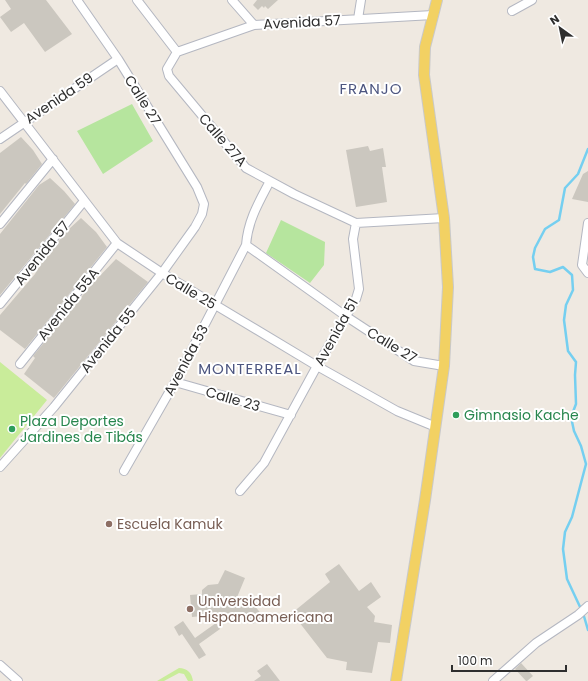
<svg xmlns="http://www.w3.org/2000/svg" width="588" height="681" font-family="Poppins,sans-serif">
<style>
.green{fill:#b6e59e}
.pitch{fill:#c9ec9a}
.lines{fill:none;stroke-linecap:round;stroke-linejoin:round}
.stream{stroke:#75cff0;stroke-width:2.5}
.building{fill:#cbc7bf}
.minor-casing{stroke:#b4b7c1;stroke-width:10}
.major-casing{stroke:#c9c9c9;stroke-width:12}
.minor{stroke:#fff;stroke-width:8}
.major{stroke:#f2d163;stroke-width:10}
.leisure-dot{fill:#2e9e5b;stroke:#fff;stroke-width:1.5}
.education-dot{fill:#8d6e63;stroke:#fff;stroke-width:1.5}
.labels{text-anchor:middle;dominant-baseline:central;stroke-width:4;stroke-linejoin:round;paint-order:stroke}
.street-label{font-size:14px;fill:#2e2e2e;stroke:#fff}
.leisure-label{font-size:14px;fill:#27864d;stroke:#fff;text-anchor:start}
.education-label{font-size:14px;fill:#785e54;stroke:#fff;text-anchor:start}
.neighbourhood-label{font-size:15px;letter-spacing:1px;fill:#4d5680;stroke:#fff}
</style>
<rect width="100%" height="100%" fill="#efe9e1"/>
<path class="green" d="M132,104L153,141L103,174L77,131Z
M281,220L325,242L324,265L310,283L266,253Z"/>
<path class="pitch" d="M0,362L47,400L0,458Z
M179,668C187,668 192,673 193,681H188L184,674L179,673L164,681H157Z"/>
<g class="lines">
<path class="stream" d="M581,609L567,579L563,549L565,532L572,517L586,464L581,446L574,431L571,417L576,404L575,375L576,362L568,351L564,320L566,305L573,290L572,275L563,267L550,272L535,269L533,257L535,248L545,229L559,220L565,188L578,174L588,149
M583,613L588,630"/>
</g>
<path class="building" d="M5,0H46L72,34L45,52L24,23L11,32L0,17L11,9Z
M257,0H278L268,9L265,6L264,8L262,6L258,10L253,5Z
M21,137L33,150L42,164L26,184L25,183L0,214V153Z
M368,146L370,151L383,148L386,167H382L387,202L356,207L346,150Z
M588,171V202L572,199L583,174Z
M50,178L64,191L75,204L0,295V234L39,185Z
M81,218L96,232L107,247L25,349L0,330V315L35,274L46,256L69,229Z
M116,259L148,282L54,398L24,374L35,358L33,356L92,284Z
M339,564L359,591L371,582L381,597L367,607L375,616L374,622L392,625L390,643L378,642L372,673L346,670L347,662L327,658L292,613L330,582L325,574Z
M225,570L245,578L233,607L247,597L264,617L253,624L245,613L240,616L235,613L192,617L190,595L202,594V590L208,585L218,584Z
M183,621L195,638L216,623L220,629L199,644L206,655L199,659L182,634L179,636L174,627Z
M521,663L533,676L527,681H526L515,669Z
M267,664L280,681H254L261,676L257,671Z"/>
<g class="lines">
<defs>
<path id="minor" d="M137,0L177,52
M232,0L254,25
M512,11L532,0
M358,19L361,0
M177,52L167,69L169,76L246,168L294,194L356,223L444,218
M177,52L254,25L433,15
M0,91L117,243L162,273L317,366L397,411L436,427
M0,139L118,59
M588,223L582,265L588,273
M0,224L53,159
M246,245L347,317L414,361L444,366
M0,304L84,201
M20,364L117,243
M175,382L291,415
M0,467L54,407L162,273L195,227L202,214L204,204L197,187L118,59L77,0
M124,471L175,382L246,245C248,220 259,202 270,181
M240,491L264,463L317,366L356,299L359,289L353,239L356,223
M0,665L18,681
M493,681L536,643L578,615L588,606"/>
<path id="major" d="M396,681L425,500L444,366L448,287L444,218L424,75L425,47L437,0"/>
</defs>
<use href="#minor" class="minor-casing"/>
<use href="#major" class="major-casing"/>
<use href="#minor" class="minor"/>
<use href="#major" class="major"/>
</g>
<g class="leisure-dot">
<circle cx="456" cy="415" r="4"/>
<circle cx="12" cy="429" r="4"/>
</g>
<g class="education-dot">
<circle cx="109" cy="524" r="4"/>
<circle cx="190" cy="609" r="4"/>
</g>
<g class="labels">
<g class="street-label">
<text transform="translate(302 22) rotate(-3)">Avenida 57</text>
<text transform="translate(59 98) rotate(-34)">Avenida 59</text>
<text transform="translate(143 100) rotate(58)">Calle 27</text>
<text transform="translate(223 140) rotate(49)">Calle 27A</text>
<text transform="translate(42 253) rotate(-51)">Avenida 57</text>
<text transform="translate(191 291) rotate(31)">Calle 25</text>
<text transform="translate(68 304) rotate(-51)">Avenida 55A</text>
<text transform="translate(336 332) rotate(-61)">Avenida 51</text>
<text transform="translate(108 340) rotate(-51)">Avenida 55</text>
<text transform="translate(392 345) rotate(31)">Calle 27</text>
<text transform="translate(186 360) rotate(-62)">Avenida 53</text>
<text transform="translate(233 399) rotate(16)">Calle 23</text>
</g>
<g class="leisure-label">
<text x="464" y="415">Gimnasio Kache</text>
<text x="20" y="421">Plaza Deportes<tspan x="20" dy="16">Jardines de Tibás</tspan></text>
</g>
<g class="education-label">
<text x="117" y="524">Escuela Kamuk</text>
<text x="198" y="601">Universidad<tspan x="198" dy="16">Hispanoamericana</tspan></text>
</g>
<g class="neighbourhood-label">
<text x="371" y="88">FRANJO</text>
<text x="250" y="368">MONTERREAL</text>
</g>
</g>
<g transform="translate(560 28) rotate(327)" stroke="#ffffff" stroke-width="3" paint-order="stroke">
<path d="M0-3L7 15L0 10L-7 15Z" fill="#2e2e2e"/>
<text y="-6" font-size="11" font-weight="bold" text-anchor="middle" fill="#2e2e2e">N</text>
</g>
<path d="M452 665v6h114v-6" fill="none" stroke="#2e2e2e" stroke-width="2"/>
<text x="458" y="665" font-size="12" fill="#2e2e2e" stroke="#ffffff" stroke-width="3" paint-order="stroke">100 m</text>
</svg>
